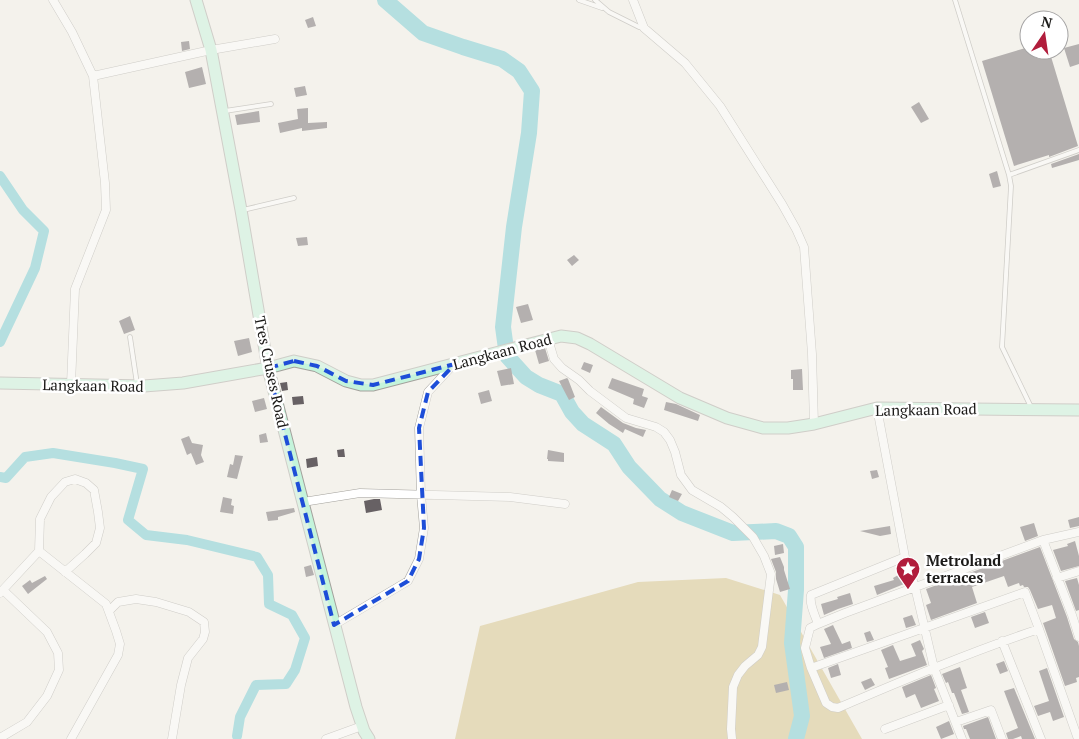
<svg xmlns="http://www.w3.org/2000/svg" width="1079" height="739" font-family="'PT Serif',serif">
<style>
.green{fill:#d3be7e}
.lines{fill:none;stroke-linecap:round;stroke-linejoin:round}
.canal{stroke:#68c8d0;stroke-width:10}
.river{stroke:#68c8d0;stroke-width:16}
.building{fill:#676164}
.lane-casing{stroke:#a3a19c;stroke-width:5.5}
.street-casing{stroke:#a3a19c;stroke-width:9}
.secondary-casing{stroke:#a3a19c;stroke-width:13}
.lane{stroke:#fff;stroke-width:4}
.street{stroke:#fff;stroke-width:8}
.secondary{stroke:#c4f4db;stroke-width:11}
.marked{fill:none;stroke:#1d4ed8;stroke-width:4;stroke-dasharray:10 6;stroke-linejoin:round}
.labels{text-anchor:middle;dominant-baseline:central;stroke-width:5;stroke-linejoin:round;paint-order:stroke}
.street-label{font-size:15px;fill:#1b1a18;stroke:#fff}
.poi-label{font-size:15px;font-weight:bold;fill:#1b1a18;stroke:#fff;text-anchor:start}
</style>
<rect width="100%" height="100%" fill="#f4f2ec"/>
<path class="green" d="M726,578L780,595L862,739H455L480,626L638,582Z"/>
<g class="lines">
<path class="canal" d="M0,176L23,210L44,231L35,268L0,342
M0,477L6,478L25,457L53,453L115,463L143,469L128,520L146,535L187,540L257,557L268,575L269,604L292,615L305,638L295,670L286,684L256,685L240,717L237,736"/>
<path class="river" d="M385,0L423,33L463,47L502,59L519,71L532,91L529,133L514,227L503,327L507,356L526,377L539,385L562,394L572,412L583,424L614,444L629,467L660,499L682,513L733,533L776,531L789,536L796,547V590L792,643L802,716L796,739"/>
</g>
<path class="building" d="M313,17L316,26L308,28L305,20Z
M189,41L190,49L182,51L181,42Z
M1079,44V64L1070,67L1064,48Z
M1029,47V50H1049L1078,146L1049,157V155L1014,166L982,61Z
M202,67L206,84L189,88L185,72Z
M305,86L307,95L296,97L294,88Z
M919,102L929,119L921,123L911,107Z
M308,108V123L327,122V128L302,131V128L280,133L278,123L298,119L297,109Z
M259,111L260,122L237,125L235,115Z
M1079,154V160L1052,168L1051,164Z
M997,171L1001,186L993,188L989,174Z
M307,237L308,245L298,246L296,238Z
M574,255L579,260L572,266L567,260Z
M528,304L533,320L521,323L516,307Z
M130,316L135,330L124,334L119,321Z
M249,338L252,352L238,356L234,341Z
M545,348L549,361L539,364L535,350Z
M584,362L593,365L590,373L581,369Z
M511,368L514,384L501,386L497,371Z
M802,369L803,390H793V379H791V370Z
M567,378L568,379L575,397L569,400L559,381Z
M612,378L644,389L642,396L648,398L644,408L633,404L634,399L608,388Z
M287,382L288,390L282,391L280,383Z
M489,390L492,401L481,404L478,393Z
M303,396L304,404L293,405L292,397Z
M264,398L267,409L255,412L252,401Z
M666,402L676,404L700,415L698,421L664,410Z
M601,407L623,423L636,428L646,430L643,437L625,429L623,433L609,424L596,413Z
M266,433L268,442L260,443L259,435Z
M189,436L192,443L203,445L201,455L204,462L196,465L191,453L187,455L181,439Z
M344,449L345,457H338L337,450Z
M548,450L564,453V462L548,461V459H547Z
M235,455L243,456L237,479L227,477L230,464L233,465Z
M317,457L318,466L307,468L306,459Z
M877,470L879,477L872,479L870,471Z
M672,490L682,494L678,501L669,497Z
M223,497L232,499L231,505L234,506L233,514L220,512Z
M374,499H380L382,510L366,513L364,501Z
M294,508L295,512L278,517V520L268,521L266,512Z
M1079,517V526L1070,528L1068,520Z
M1034,523L1038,536L1025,541L1020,527Z
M890,526L891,534L880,536L860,531Z
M1075,541L1079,556V566L1061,571L1053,550L1068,546L1067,544Z
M783,544L784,553L775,555L774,546Z
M1040,547L1067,617L1074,639L1078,642L1079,646V677L1076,678L1077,682L1065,686L1043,623L1056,618L1052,605L1038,609L1030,590L1028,587H1024L1023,585L1020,586L1019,583L1008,587L1004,576L972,587L977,603L931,620L926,605L931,603L926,589Z
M780,557L784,567V570L790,589L780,592L776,579V572L771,559Z
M311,565L314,575L306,577L304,567Z
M900,574L904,584L877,595L874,586L894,580L893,578Z
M45,576L47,579L28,594L22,586L30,580L32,583Z
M1077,578L1079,585V610L1076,611L1065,581Z
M850,593L853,604L838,609L824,615L821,604L838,599L837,597Z
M985,612L989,623L975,628L971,617Z
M912,615L916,625L906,628L903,618Z
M833,625L842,644L850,641L852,648L824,658L820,647L831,644L824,629Z
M870,631L874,640L867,642L864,633Z
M920,640L924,649L922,651L927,665L889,679L885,668L888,667L881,650L893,645L900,661L916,656L911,644Z
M1004,661L1008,671L1000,674L996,664Z
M838,664L841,675L831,678L828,668Z
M960,667L967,688L961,690L969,712L962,714L954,693H952L948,682L946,683L942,674Z
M1047,668L1064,717L1053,721L1050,712L1038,716L1034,706L1049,701L1039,671Z
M931,675L936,688L934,689L939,701L921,708L915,694L906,698L902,687Z
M871,678L875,685L865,690L861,682Z
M787,682L789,690L776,693L774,685Z
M1014,688L1035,739H1022L1021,736L1013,739H1008L1006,733L1018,728L1004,691Z
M988,717L996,739H970L966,729H964L963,726Z
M949,721L954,734L941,739L936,727Z"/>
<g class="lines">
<defs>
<path id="lane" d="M579,0L602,8
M595,0L609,12L639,27L644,28
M955,0L1009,175
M225,111L271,104
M243,210L294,198
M130,337L137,384
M1031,407L1002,347L1011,186L1009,175L1079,150"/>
<path id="street" d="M53,0L72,32L93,76L105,183L106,210L75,289L71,384
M633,0L644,28L685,63L720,106L782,204L796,229L804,247L812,354L814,424
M93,76L211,50L275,39
M548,339L554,359L562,368L579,380L590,391L626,418L656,427L664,432L670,440L675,452L681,475L692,490L721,507L733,517L753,537L764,556L771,574L762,647L758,655L745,666L738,675L733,687L731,729L732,739
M877,408L905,557L915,587L934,668L962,739
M303,502L360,493L510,497L565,504
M1043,540L1072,615L1079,637
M39,551L40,519L51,497L65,482L75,479L86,483L94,490L98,512L100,528L96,543L85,554L65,572
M1057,578L1079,571
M0,593L39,551L106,604L116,631L120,644L118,655L71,739
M109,611L118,602L136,599L156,602L189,612L204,622L205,632L203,639L188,658L181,685L172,739
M818,624C815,615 809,604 811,595L905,557
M334,625L408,581L419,559L424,528L421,495L419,428L428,392L453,365
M1039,629C970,652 904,680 838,708L832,707L826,703L811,668L805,648L810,628L818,624L845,613L1043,540L1079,532
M1002,641L1041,739
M811,668L924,628L1025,592L1039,629L1078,739
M956,722L991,710L1002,739
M885,729L949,705
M0,738L27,722L47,696L59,670L58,653L47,632L3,590
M326,739L362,726"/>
<path id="secondary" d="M196,0L211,50L241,210L268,368L356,707L364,731L369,739
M0,383L144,386L183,383L268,368L294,361L317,366L346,381L361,385H373L561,336L577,338L590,344L680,398L727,418L763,428H788L814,424L877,408L1079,410"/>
</defs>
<use href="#lane" class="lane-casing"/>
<use href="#street" class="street-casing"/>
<use href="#secondary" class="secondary-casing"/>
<use href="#lane" class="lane"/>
<use href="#street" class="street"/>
<use href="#secondary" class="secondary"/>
</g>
<path d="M0 0H1079V739H0ZM294,361L317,366L346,381L373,385L455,364L428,392L419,428L424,528L419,559L408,581L334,625L268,368Z" fill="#f4f2ec" fill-opacity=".55" fill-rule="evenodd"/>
<path class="marked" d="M294,361L317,366L346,381L373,385L455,364L428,392L419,428L424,528L419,559L408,581L334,625L268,368Z"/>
<defs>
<symbol id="sight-pin" viewBox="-11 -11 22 30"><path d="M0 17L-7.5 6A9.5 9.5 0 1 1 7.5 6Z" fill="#b11d3c" stroke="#fff"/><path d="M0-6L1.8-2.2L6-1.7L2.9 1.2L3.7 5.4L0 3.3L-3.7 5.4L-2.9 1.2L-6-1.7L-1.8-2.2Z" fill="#fff"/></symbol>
</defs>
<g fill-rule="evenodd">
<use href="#sight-pin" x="894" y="555" width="28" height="38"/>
</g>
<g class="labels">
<g class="street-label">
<text transform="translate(502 351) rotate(-15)">Langkaan Road</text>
<text transform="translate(272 372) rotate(78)">Tres Cruses Road</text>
<text transform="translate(93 385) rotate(1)">Langkaan Road</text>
<text transform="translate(926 409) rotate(-1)">Langkaan Road</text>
</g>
<g class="poi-label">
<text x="926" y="560">Metroland<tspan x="926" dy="17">terraces</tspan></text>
</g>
</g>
<g transform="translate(1044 35) rotate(13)"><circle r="24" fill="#ffffff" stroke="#a4a3a3"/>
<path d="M0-4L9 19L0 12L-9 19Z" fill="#b11d3c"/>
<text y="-8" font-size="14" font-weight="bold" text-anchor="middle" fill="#1b1a18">N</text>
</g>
</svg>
